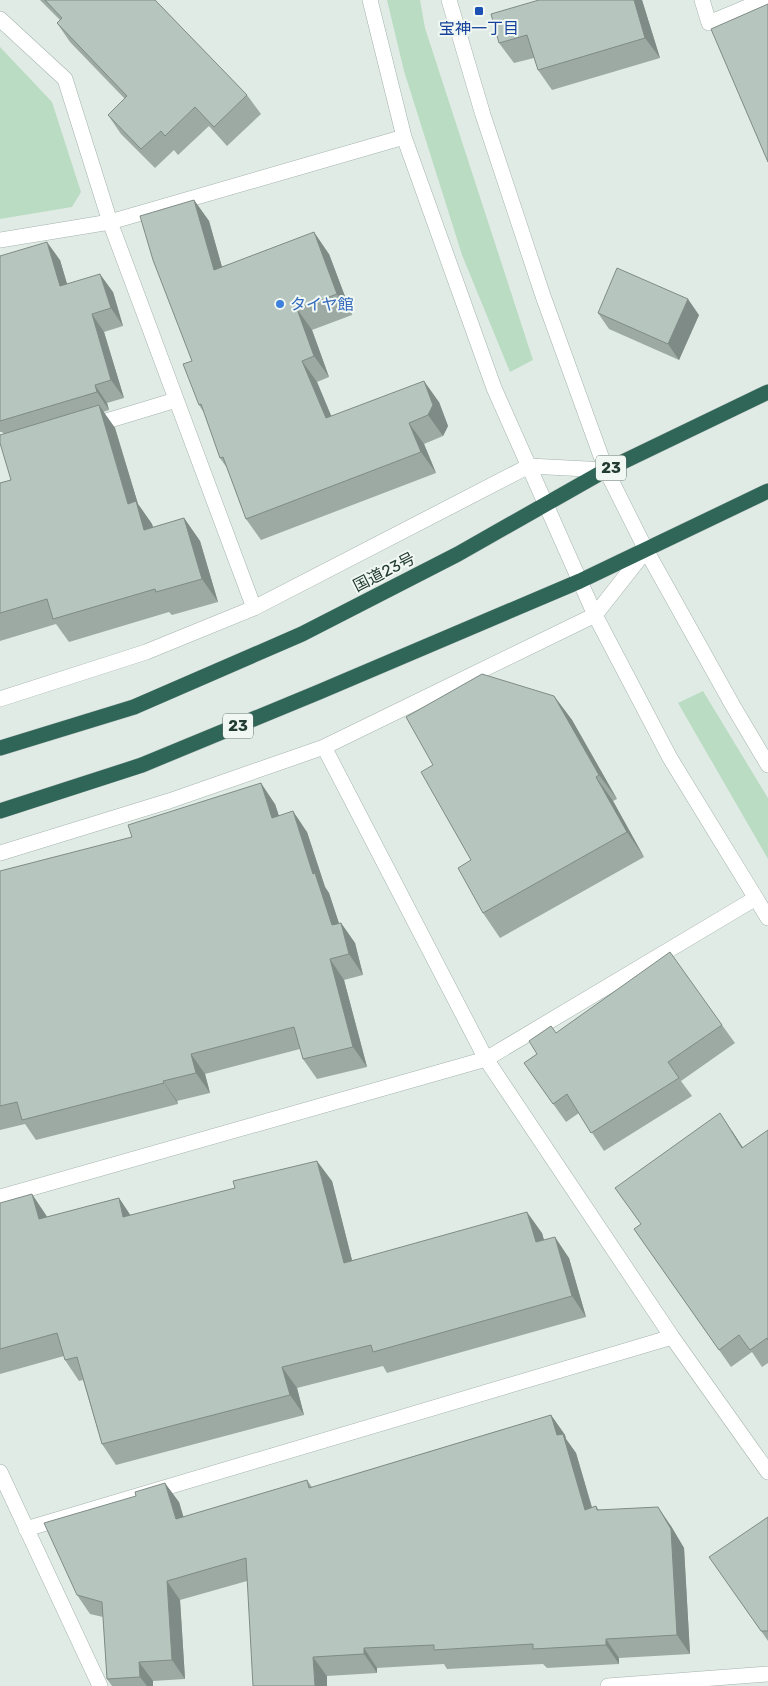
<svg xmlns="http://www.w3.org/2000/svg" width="768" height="1686" font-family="Rubik,'Noto Sans JP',sans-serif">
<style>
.green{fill:#badcc2}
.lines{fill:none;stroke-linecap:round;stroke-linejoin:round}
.minor-casing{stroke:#a4b3ad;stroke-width:16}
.highway-casing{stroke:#c1c8c6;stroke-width:16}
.minor{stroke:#fff;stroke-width:15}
.highway{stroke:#2f6658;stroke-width:15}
.wall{fill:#9daaa4}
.shaded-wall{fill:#7f8b86}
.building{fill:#b6c6bf;stroke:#7f8b86}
.transit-dot{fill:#1a4fb4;stroke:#f1f8f4;stroke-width:2}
.shop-dot{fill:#3f7fe0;stroke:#f1f8f4;stroke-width:2}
.labels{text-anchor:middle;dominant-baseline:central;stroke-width:4;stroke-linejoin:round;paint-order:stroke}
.shield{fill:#f1f8f4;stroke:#60746d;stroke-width:1}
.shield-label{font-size:15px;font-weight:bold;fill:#223b33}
.transit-label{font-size:16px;fill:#164399;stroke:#f1f8f4}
.shop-label{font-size:16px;fill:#366cbe;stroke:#f1f8f4;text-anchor:start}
.street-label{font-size:16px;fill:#223b33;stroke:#f1f8f4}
</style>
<rect width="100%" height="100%" fill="#e1ebe6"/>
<path class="green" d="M387,0H420L425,28L533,360L510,372L462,255L404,71Z
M0,47L52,102L81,192L72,207L0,219Z
M703,691L768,798V859L678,703Z"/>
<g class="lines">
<defs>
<path id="minor" d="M370,0L404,137L494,388L595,615L670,758L768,918
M449,0L483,115L543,296L606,470L646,550L733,706L768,765
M702,0L709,23L764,0
M0,19L65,79L110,222L254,608
M0,240L110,222L404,137
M90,426L176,400
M0,699L146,652L254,608L529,466L606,470
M324,747L486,1059L672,1337L768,1472
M0,853L169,801L324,747L595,615L646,550
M0,1197L486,1059L756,898
M0,1472L100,1686
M26,1529L672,1337
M608,1686L768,1674"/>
<path id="highway" d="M0,748L134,707L302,634L458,554L606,470L768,392
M0,811L142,765L319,692L580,581L768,491"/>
</defs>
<use href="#minor" class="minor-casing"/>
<use href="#highway" class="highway-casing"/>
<use href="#minor" class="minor"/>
<use href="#highway" class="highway"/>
</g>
<path class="wall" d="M40,0H155L247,95L261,114L227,146L209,126L178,155L174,150L155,168L121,134L108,115L125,99L70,42L57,23L60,20Z
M642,0L660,58L552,90L538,70L534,58L514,63L499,43Z
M194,200L209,221L222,267L329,254L352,315L312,330L329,377L317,382L331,416L439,402L448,426L443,436L424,444L436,473L261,540L246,519L227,468L220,458L205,414L199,405L192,361Z
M0,256L60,260L67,284L113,292L123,326L104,332L124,398L107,403L109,410L103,412L115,428L138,504L152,524L153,527L184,518L200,541L218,602L172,615L169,612L69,642L56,624L0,641V483L11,480L4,434L2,432H0Z
M598,313L699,315L679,360L609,329Z
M554,696L572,720L617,799L613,801L644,857L500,938L483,913L471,860Z
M275,804L279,816L307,832L325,887L329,893L339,923H341L355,943L363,975L344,980L367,1067L317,1079L303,1059L300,1049L205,1074L210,1093L177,1101L178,1104L36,1140L25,1124L0,1130V871Z
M722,1025L735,1043L681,1081L692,1096L604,1151L579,1113L566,1122L524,1063L537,1054L556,1033Z
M768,1130V1363L762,1367L752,1352L731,1367L634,1229L641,1224L732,1131L743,1148Z
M332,1181L352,1260L542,1233L544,1240L569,1258L586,1317L387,1373L383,1366L297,1388L304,1415L116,1465L102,1444L83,1380L79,1381L65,1360L64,1356L0,1374V1203L46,1215L47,1217L119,1198L130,1215Z
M551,1415L565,1435L566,1439L576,1453L592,1507L596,1506L599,1510L671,1526L684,1548L690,1654L619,1658V1664L547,1668L543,1664L447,1669L444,1664L377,1668V1673L327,1676L247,1581L180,1600L185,1679L153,1681V1686H112L107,1679L103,1617L90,1614L77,1595L179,1502L183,1517L307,1480L312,1487Z
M768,1517V1641L725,1579Z"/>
<path class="shaded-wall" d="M634,0H642L660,58L645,38Z
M194,200L209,221L229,292L214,270Z
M314,232L329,254L352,315L337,294Z
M47,242L60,260L73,304L60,286Z
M100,274L113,292L123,326L111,308Z
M688,299L699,315L679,360L668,344Z
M297,309L312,330L329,377L314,356Z
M92,314L104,332L124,398L111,380Z
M302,361L317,382L341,439L326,418Z
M424,381L439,402L448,426L443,436L428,415Z
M95,385L107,403L109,410L97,392Z
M99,405L115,428L138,504L152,524L160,553L144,530L128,504Z
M409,423L424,444L436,473L421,452Z
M184,518L200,541L218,602L202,579Z
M554,696L572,720L617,799L599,775Z
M596,777L613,801L644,857L627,832Z
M261,783L275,804L286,838L272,818Z
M293,811L307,832L325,887L329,893L346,945L332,925L313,874Z
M341,923L355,943L363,975L349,954Z
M330,959L344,980L367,1067L353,1047Z
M191,1054L205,1074L210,1093L196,1073Z
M163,1081L177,1101L178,1104L164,1083Z
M720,1113L732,1131L755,1166L742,1148Z
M317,1161L332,1181L358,1284L344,1263Z
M32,1194L46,1215L53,1239L39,1219Z
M119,1198L133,1219L123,1217Z
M527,1212L542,1233L550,1263L536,1242Z
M555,1237L569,1258L586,1317L572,1296Z
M282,1367L297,1388L304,1415L290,1395Z
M551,1415L565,1435L566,1439L576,1453L598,1529L585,1510L557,1435Z
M165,1483L179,1502L190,1538L176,1519Z
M658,1507L671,1526L684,1548L690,1654L677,1635Z
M167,1581L180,1600L185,1679L172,1660Z
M606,1639L619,1658V1664L606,1645Z
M364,1648L377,1668V1673L364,1654Z
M313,1657L327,1676V1686H315Z
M139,1662L153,1681V1686H147L140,1677Z"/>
<path class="building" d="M45,0H155L247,95L214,127L195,107L165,136L161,131L141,149L108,115L127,96L57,23L62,18Z
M539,0H634L645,38L538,70L527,35L499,43L491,14Z
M768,4V162L711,29Z
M194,200L214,270L314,232L337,294L297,309L314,356L302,361L326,418L424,381L433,405L428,415L409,423L421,452L246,519L223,457L220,458L201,404L199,405L183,364L192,361L153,260L140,216Z
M47,242L60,286L100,274L111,308L92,314L111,380L95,385L97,392L0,421V256Z
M617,268L688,299L668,344L598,313Z
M99,405L128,504L136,501L144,530L184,518L202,579L156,592L155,589L53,619L47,599L0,613V483L11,480L0,443V435Z
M482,674L554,696L599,775L596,777L627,832L483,913L458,868L471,860L421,772L433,765L406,717Z
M261,783L272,818L293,811L313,874L315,873L332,925L341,923L349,954L330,959L353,1047L303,1059L294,1027L191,1054L196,1073L163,1081L164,1083L22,1120L17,1102L0,1106V871L132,837L128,825Z
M670,952L722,1025L668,1062L679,1078L591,1133L567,1094L553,1104L524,1063L537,1054L529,1041L551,1026L556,1033Z
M720,1113L742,1148L768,1130V1340L767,1338L750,1350L739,1335L719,1350L634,1229L641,1224L615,1188Z
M317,1161L344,1263L527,1212L536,1242L555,1237L572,1296L373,1352L371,1345L282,1367L290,1395L102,1444L77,1357L65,1360L57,1333L0,1349V1203L32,1194L39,1219L119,1198L123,1217L235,1188L233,1181Z
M551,1415L557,1435L563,1434L585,1510L596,1506L597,1510L658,1507L671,1529L677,1635L606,1639V1645L533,1649V1644L434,1650V1645L364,1648V1654L313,1657L315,1686H253L246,1558L167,1581L172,1660L139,1662L140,1677L107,1679L102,1602L77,1595L44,1523L136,1496L135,1492L165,1483L176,1519L307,1480L309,1488Z
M768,1517V1631H761L709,1557Z"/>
<rect class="transit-dot" x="474" y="6" width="10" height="10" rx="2.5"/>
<circle class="shop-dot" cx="280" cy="304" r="5"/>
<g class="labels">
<g class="shield">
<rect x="596" y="455.5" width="30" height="25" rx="4"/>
<rect x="223" y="713.5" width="30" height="25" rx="4"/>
</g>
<g class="shield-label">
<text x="611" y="468">23</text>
<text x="238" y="726">23</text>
</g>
<g class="transit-label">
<text x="479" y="28">宝神一丁目</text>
</g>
<g class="shop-label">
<text x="290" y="304">タイヤ館</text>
</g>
<g class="street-label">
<text transform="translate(384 572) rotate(-27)">国道23号</text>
</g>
</g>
</svg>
